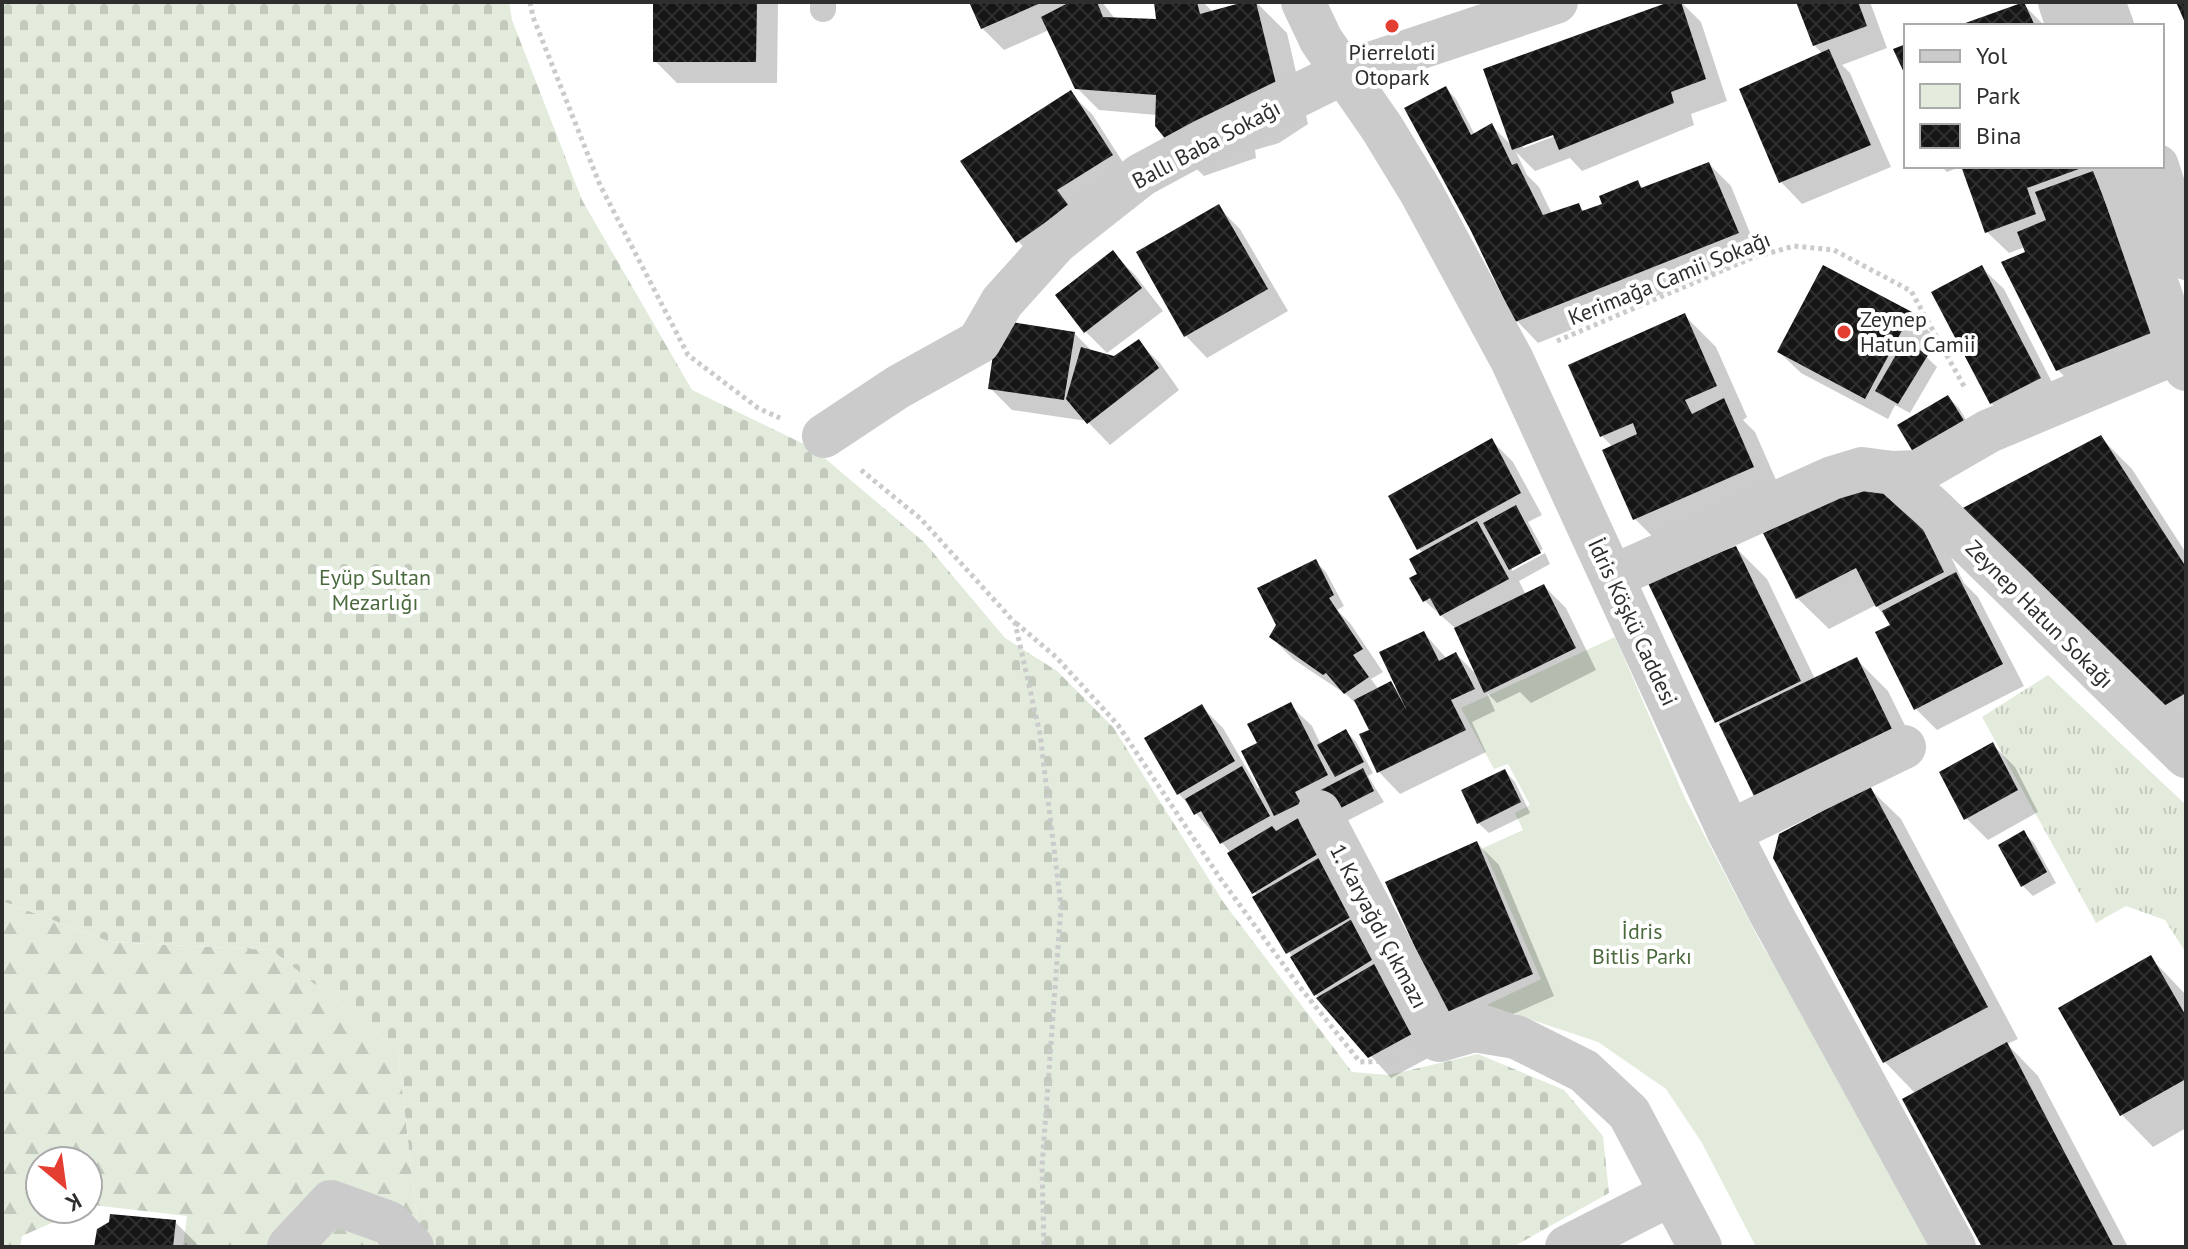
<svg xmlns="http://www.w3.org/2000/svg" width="2188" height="1249" font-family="'PT Sans',sans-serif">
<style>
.grass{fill:url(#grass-tufts)}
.forest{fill:url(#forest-firs)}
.cemetery{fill:url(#cemetery-stones)}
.park{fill:#e2ebdc}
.shadow{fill:#0003;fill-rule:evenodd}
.building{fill:url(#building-cross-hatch)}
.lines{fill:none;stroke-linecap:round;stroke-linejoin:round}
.path{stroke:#cbcbcb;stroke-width:5;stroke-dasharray:4 4;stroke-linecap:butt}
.service{stroke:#cbcbcb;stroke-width:26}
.minor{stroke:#cbcbcb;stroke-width:44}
.poi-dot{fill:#e43d31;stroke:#fff;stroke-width:3}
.labels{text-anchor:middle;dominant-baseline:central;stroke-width:8;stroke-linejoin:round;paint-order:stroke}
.poi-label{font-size:22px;fill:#2e2e2e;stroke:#fff}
.street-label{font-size:22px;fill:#2e2e2e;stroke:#fff}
.park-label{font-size:22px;fill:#4a693c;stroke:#fff}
</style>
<defs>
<pattern id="grass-tufts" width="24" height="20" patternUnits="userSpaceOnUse" patternTransform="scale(2)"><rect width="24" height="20" fill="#e2ebdc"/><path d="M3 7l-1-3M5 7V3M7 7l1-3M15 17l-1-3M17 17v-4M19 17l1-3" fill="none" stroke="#c2cabd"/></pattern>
<pattern id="forest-firs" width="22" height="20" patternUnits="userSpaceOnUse" patternTransform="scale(2)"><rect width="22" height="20" fill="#e2ebdc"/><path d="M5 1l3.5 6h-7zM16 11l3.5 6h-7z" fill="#c2cabd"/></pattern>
<pattern id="cemetery-stones" width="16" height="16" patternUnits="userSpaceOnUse" patternTransform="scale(2)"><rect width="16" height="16" fill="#e2ebdc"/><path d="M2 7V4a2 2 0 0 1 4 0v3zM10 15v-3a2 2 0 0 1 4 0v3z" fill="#c2cabd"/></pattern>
<pattern id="building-cross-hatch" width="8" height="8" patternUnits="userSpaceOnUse" patternTransform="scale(2)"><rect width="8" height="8" fill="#151515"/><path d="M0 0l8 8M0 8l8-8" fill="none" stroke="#2f2f2f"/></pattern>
</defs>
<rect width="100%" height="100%" fill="#fff"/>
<path class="grass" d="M2048,675L2186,805V953L2165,920L2126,906L2096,923L1982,717Z"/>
<path class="forest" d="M2,901L111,942L272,950L398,1051L418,1229L334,1182L271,1247H183L187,1216L93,1205L88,1207V1161H40V1209H83L22,1236L20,1247H2Z
M333,1214L395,1247H304Z"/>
<path class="cemetery" d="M2,2H509L512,20L582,200L692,390L814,449L925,543L1005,638L1057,671L1113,727L1224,903L1352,1072L1389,1075L1478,1054L1564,1090L1603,1136L1609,1193L1513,1247H436L418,1229L398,1051L272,950L111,942L2,901Z"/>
<path class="park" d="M1615,637L1685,798L1763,947L1823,1043L1934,1247H1756L1702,1143L1666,1089L1598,1042L1487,1005L1541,979L1483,848L1523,830L1515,813L1530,805L1508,764L1494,769L1461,708Z"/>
<path class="shadow" d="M655,2H778L777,83H677L655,61Z
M971,2H1102L1116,20L1156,21V2H1203L1213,12L1256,2L1287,33L1308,124L1279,143L1255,150L1256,158L1204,176L1172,145L1157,115L1099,110L1077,88L1049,30L1004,50L982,28Z
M1675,2H1681L1701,22L1727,101L1691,114L1694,125L1582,171L1570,158L1535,171L1516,152L1527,175L1539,187L1552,214L1578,205L1585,212L1604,205L1637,182L1644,189L1709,164L1731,186L1759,255L1538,343L1517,321L1446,88L1456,99L1475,135L1492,126L1512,146ZM1561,130L1563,133L1523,148V144Z
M1799,2H1870L1887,48L1842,65L1850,73L1891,167L1802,204L1781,182L1742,90L1823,54L1814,45Z
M2023,4L2045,26H1962Z
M1070,93L1092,114L1133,178L1039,263L1018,241Z
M1941,166H2105L2186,362L2089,402L2058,370L2025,247L2009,253L1987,232L1963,166L1947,172Z
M1218,207L1240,229L1288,311L1207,358L1186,336Z
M1113,253L1135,275L1163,311L1107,353L1085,331Z
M1982,268L2004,289L2061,400L2013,425L1991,403Z
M1911,314L1933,335L1923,354L1937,367L1910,413L1895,405L1888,419L1801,373L1779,352Z
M1685,316L1716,347L1747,417L1743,420L1755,432L1784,498L1666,550L1635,519L1613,447L1602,436Z
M1074,333L1093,352L1115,359L1138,342L1160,363L1179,390L1110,445L1087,421L1012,410L990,388Z
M1948,397L1959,408L1977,438L1928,467Z
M2100,437L2132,469L2186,553V729L1993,541Z
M1491,440L1513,462L1542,515L1528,522L1543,549L1512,567V571L1545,553L1550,564L1519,581L1526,595L1544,586L1566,608L1596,670L1531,703L1520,692L1497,703L1487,693L1495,711L1472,722L1486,752L1400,794L1379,772L1371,731L1356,704L1347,695L1293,659L1271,637L1315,561L1326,572L1344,606L1337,610L1350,623L1383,672L1371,679L1379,690L1391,684L1401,694L1424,633L1447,659L1456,654L1478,676L1456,629L1425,601L1412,579L1420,575L1423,553L1418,548Z
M1910,507L1942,539L1964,583L1978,597L2024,686L1937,730L1915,708L1892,626L1876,605L1829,629L1797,598Z
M1736,548L1767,579L1815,679L1856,659L1888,691L1922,760L1868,787L1901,819L2018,1039L2007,1044L2038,1076L2128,1247H1984L1916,1094L1885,1062L1819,815L1717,721Z
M1290,705L1312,726L1321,745L1346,731L1356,742L1373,773L1368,776L1384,802L1341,824L1443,1050L1391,1078L1315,994L1255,897L1257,896L1231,853L1179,794L1201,706L1223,728L1258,788L1261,786L1259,744Z
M1993,745L2015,767L2038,812L1988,840L1966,818Z
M1505,771L1515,782L1530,813L1489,833L1478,823Z
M2024,833L2034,843L2056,883L2033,896L2022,885Z
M1477,843L1499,865L1554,996L1468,1034L1446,1012Z
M2151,958L2186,995V1128L2153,1147L2122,1115L2061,1008Z
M175,1222L197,1244V1247H96Z"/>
<path class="building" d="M653,2H757L756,62H653Z
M969,2H1043L981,29Z
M1070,2H1097L1103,17L1156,19L1154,2H1197L1200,14L1244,2H1256L1278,92L1171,146L1155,126L1156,95L1075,89L1041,17Z
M1669,2H1681L1706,79L1671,92L1674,103L1559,150L1553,135L1512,150L1483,69Z
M1796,2H1858L1867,26L1813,46Z
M2024,2L2035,26H1957Z
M2176,2H2186V25Z
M1906,44V77L1893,49Z
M1829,49L1871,145L1779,183L1739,89Z
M1446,86L1471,135L1492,123L1512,165L1517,163L1543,215L1579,203L1582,211L1602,204L1599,196L1638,180L1641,188L1709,162L1739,233L1515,322L1471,231L1404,108Z
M1071,90L1113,155L1057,190L1069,206L1016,243L960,161Z
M1961,166H2087L2027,188L2036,214L1985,233Z
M2093,171L2156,331L2056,371L2001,262L2025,252L2017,232L2046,220L2035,192Z
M1219,204L1268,289L1184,337L1136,252Z
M1113,250L1142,288L1084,333L1055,295Z
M1823,265L1912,312L1865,399L1777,352Z
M1982,265L2041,378L1990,404L1931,292Z
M1685,313L1717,386L1685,400L1692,414L1724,398L1754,467L1633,520L1602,450L1637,434L1633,423L1600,437L1568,365Z
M998,320L1075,332L1064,400L988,389Z
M1139,339L1159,368L1087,424L1066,399L1081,347L1114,356Z
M1904,341L1928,355L1898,404L1875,391Z
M1948,395L1968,427L1916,457L1897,425Z
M2101,435L2186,567V693L2162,707L1959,510Z
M1492,438L1521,493L1417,550L1388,496Z
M1863,482L1911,505L1944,572L1876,607L1856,568L1796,599L1763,533Z
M1516,505L1541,553L1509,570L1483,523Z
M1477,521L1509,579L1440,616L1430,598L1423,602L1409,578L1417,574L1409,559Z
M1736,546L1801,681L1715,723L1647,581Z
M1316,559L1334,595L1329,598L1363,649L1353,655L1369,677L1344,694L1326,673L1323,675L1269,637L1276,625L1257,588Z
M1956,572L2003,664L1914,710L1875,632L1890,625L1882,611Z
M1544,584L1576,648L1484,693L1454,628Z
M1424,631L1439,661L1456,652L1475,689L1451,700L1466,730L1377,773L1359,734L1369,730L1354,700L1391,681L1407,711L1379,652Z
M1857,657L1892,729L1754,796L1719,724Z
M1291,702L1328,775L1295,792L1301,803L1274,816L1241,751L1257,743L1247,724Z
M1202,704L1235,761L1177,795L1144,738Z
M1346,729L1364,762L1335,777L1317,745Z
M1993,742L2018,790L1964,820L1939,772Z
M1242,766L1270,816L1220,844L1201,811L1194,815L1185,799Z
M1363,768L1374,791L1329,814L1317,792Z
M1505,769L1521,802L1477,824L1461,790Z
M1870,786L1988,1007L1883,1063L1773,858L1779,834Z
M1307,813L1328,848L1252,894L1227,853L1272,826L1276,831Z
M2024,830L2047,872L2021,887L1998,845Z
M1477,841L1533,974L1445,1013L1385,882Z
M1322,856L1365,909L1286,954L1252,897Z
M1365,911L1388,950L1314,996L1290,957Z
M2151,955L2186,1016V1079L2120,1116L2058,1008Z
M1381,960L1423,1028L1368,1058L1316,998Z
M2007,1042L2114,1247H1982L1902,1099Z
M110,1214L176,1220L173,1247H94L97,1229L109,1222Z"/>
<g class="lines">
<path class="path" d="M530,2L533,17L600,185L688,355L758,408L780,418
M1557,341L1752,258L1794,246L1834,250L1911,291L1965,388
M861,470L921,519L1015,623L1040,734L1061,906L1042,1167L1044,1247
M1016,623L1056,657L1118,725L1220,878L1299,986L1360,1062L1394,1061"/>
<path class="service" d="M823,9V2"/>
<path class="minor" d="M1303,2L1321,40L1382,128L1421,192L1512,360L1729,832L1770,912L1954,1247
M2060,2L2068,26
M2103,2L2112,26
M2116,166L2186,369
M2157,166L2186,258
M824,436L898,387L979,342L1002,302L1056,242L1141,175L1202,142L1343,73L1556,2
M1893,473L1932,508L2186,756
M1612,577L1832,478L1862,469L1893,473L1918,472L1989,431L2180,351
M1319,812L1439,1040L1474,1030L1516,1037L1584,1071L1629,1113L1700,1247
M1729,832L1904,747
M289,1247L331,1202L389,1223L412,1247
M1567,1247L1671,1194"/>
</g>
<g class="poi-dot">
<circle cx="1392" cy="26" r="8"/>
<circle cx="1844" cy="332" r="8"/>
</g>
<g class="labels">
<g class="poi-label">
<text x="1392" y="52">Pierreloti<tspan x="1392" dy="25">Otopark</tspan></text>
<text x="1860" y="319" text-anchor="start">Zeynep<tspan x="1860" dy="25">Hatun Camii</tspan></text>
</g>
<g class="street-label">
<text transform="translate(1206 144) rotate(-28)">Ballı Baba Sokağı</text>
<text transform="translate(1669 278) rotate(-22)">Kerimağa Camii Sokağı</text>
<text transform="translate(2040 614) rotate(45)">Zeynep Hatun Sokağı</text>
<text transform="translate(1633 622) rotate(65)">İdris Köşkü Caddesi</text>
<text transform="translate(1379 926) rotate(62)">1. Karyağdı Çıkmazı</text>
</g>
<g class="park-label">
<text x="375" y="577">Eyüp Sultan<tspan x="375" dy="25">Mezarlığı</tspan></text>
<text x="1642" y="931">İdris<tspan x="1642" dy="25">Bitlis Parkı</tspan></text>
</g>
</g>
<rect width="2188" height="1249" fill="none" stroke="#2e2e2e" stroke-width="8"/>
<rect x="1904" y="24" width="260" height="144" fill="#ffffff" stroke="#ababab" stroke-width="2"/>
<rect x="1920" y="50" width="40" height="12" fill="#cbcbcb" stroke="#ababab" stroke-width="2"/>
<text x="1976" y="64" font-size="24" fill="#2e2e2e">Yol</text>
<rect x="1920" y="84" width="40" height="24" fill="#e2ebdc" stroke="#ababab" stroke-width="2"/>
<text x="1976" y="104" font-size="24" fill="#2e2e2e">Park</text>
<rect x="1920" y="124" width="40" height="24" fill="url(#building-cross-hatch)" stroke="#ababab" stroke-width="2"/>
<text x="1976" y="144" font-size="24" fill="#2e2e2e">Bina</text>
<g transform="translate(64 1185) rotate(151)"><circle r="38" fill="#ffffff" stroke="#ababab" stroke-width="2"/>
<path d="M0-6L14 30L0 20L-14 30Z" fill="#e43d31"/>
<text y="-12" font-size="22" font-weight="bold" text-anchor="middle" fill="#2e2e2e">K</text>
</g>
</svg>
